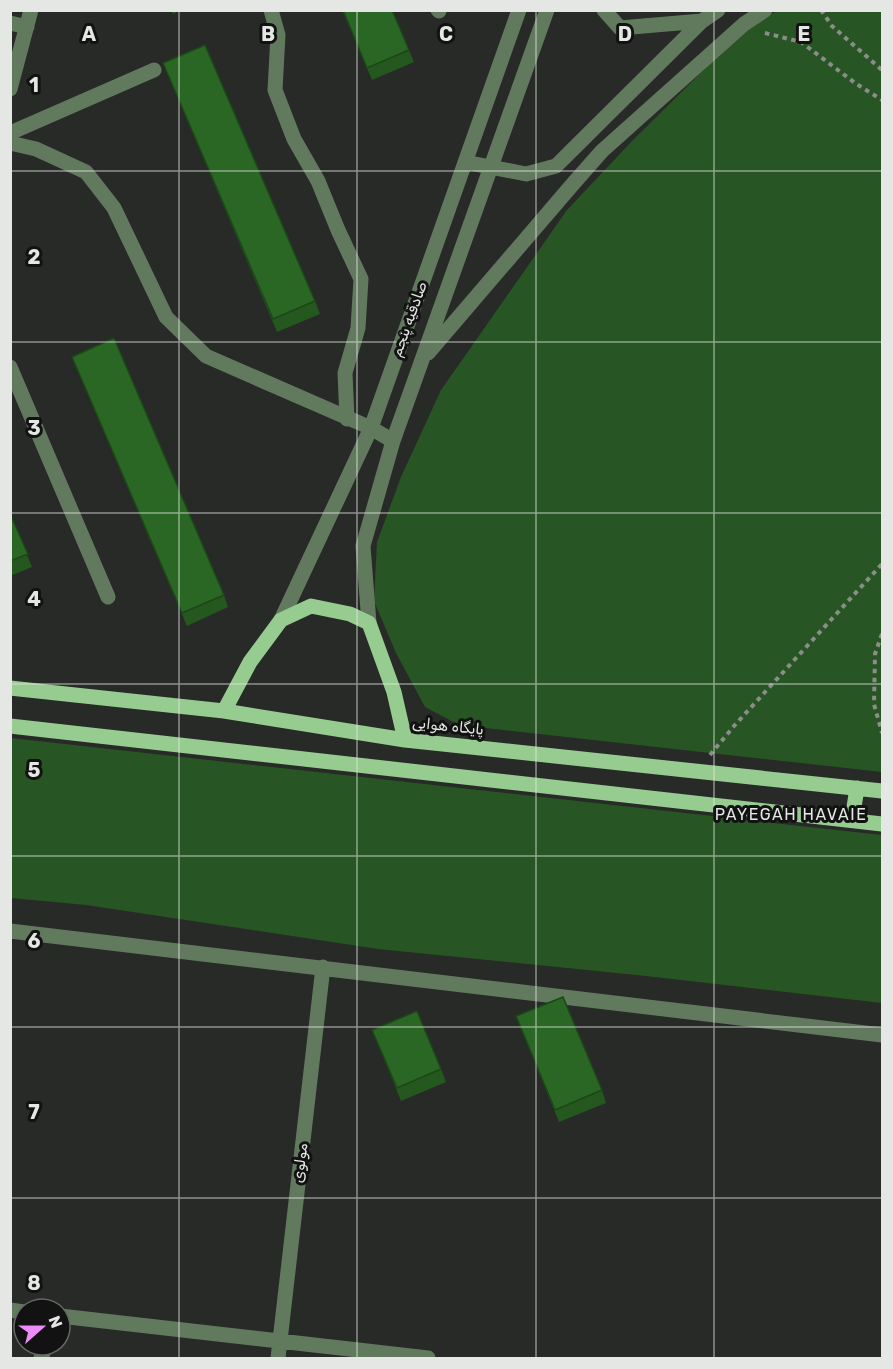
<svg xmlns="http://www.w3.org/2000/svg" width="893" height="1369" font-family="Rubik,Cairo,sans-serif">
<style>
.green{fill:#285524}
.lines{fill:none;stroke-linecap:round;stroke-linejoin:round}
.path{stroke:#8b8d8b;stroke-width:4;stroke-dasharray:4.5 4.5;stroke-linecap:butt}
.minor{stroke:#617a5e;stroke-width:15}
.major{stroke:#97cc91;stroke-width:15}
.wall{fill:#24581f}
.building{fill:#2a6624;stroke:#1d4719;stroke-width:1.5}
.grid{fill:none;stroke:#e5e7e5;stroke-width:1.5;stroke-opacity:0.55}
.labels{text-anchor:middle;dominant-baseline:central;stroke-width:6;stroke-linejoin:round;paint-order:stroke}
.street-label{font-size:15px;fill:#e5e7e5;stroke:#111211}
.neighbourhood-label{font-size:16px;letter-spacing:1.5px;fill:#e5e7e5;stroke:#111211}
.grid-label{font-size:20px;text-anchor:middle;font-weight:bold;fill:#e5e7e5;stroke:#111211;stroke-width:6;stroke-linejoin:round;paint-order:stroke}
</style>
<rect width="100%" height="100%" fill="#272a27"/>
<path class="green" d="M777,11H882V772L459,725L425,707L396,653L374,601L377,542L401,477L441,390L567,210L633,140L746,28Z
M11,738L882,835V1003L646,976L378,949L86,905L11,898Z"/>
<g class="lines">
<path class="path" d="M821,10L832,26L882,70
M765,33L801,42L855,83L882,100
M882,634L875,654L874,704L882,733
M710,755L734,726L882,564"/>
<path class="minor" d="M271,10L278,35L275,90L294,139L318,181L338,230L361,279L358,328L345,373L347,419
M438,10L439,11
M604,10L620,28L702,21
M10,23L27,27
M10,89L31,10
M10,133L154,70
M10,143L36,149L86,172L114,208L166,317L206,356L371,428L393,441
M465,162L526,174L556,166L702,21L718,10
M428,353L572,185L602,151L744,24L765,10
M10,367L108,597
M281,620L371,428L519,10
M369,623L363,546L393,441L547,10
M10,931L882,1035
M10,1310L24,1312
M60,1316L428,1358
M41,1358L46,1345
M278,1358L323,967"/>
<path class="major" d="M10,688L224,711L405,740L882,791
M224,711L250,662L281,620L311,606L350,614L369,623L394,692L405,740
M10,726L882,824
M852,820L857,788"/>
</g>
<path class="wall" d="M171,10H181L173,14Z
M342,10H392L414,62L372,80Z
M163,63L315,301L320,314L277,332Z
M72,357L224,595L228,607L187,626Z
M10,514L32,567L10,576Z
M516,1016L602,1090L606,1103L559,1122Z
M372,1030L441,1069L446,1082L401,1101Z"/>
<path class="building" d="M343,10H392L409,50L367,68Z
M205,45L315,301L273,319L163,63Z
M114,338L224,595L182,613L72,357Z
M10,514L28,554L10,561Z
M563,997L602,1090L555,1110L516,1016Z
M417,1011L441,1069L397,1088L372,1030Z"/>
<path class="grid" d="M179,10V1358M357,10V1358M536,10V1358M714,10V1358M10,171H882M10,342H882M10,513H882M10,684H882M10,856H882M10,1027H882M10,1198H882"/>
<g class="labels">
<g class="street-label">
<text transform="translate(409 319) rotate(-70)">صادقیه پنجم</text>
<text transform="translate(448 726) rotate(6)">پایگاه هوایی</text>
<text transform="translate(300 1163) rotate(-83)">مولوی</text>
</g>
<g class="neighbourhood-label">
<text x="791" y="814">PAYEGAH HAVAIE</text>
</g>
</g>
<g class="grid-label">
<text x="89" y="41">A</text>
<text x="268" y="41">B</text>
<text x="446" y="41">C</text>
<text x="625" y="41">D</text>
<text x="804" y="41">E</text>
<text x="34" y="92">1</text>
<text x="34" y="264">2</text>
<text x="34" y="435">3</text>
<text x="34" y="606">4</text>
<text x="34" y="777">5</text>
<text x="34" y="948">6</text>
<text x="34" y="1119">7</text>
<text x="34" y="1290">8</text>
</g>
<rect width="893" height="1369" fill="none" stroke="#e5e7e5" stroke-width="24"/>
<g transform="translate(42 1327) rotate(69)"><circle r="28" fill="#111211" stroke="#666766" stroke-width="1.5"/>
<path d="M0-4.5L10 22L0 15L-10 22Z" fill="#ec8cfb"/>
<text y="-9" font-size="16" font-weight="bold" text-anchor="middle" fill="#e5e7e5">N</text>
</g>
</svg>
